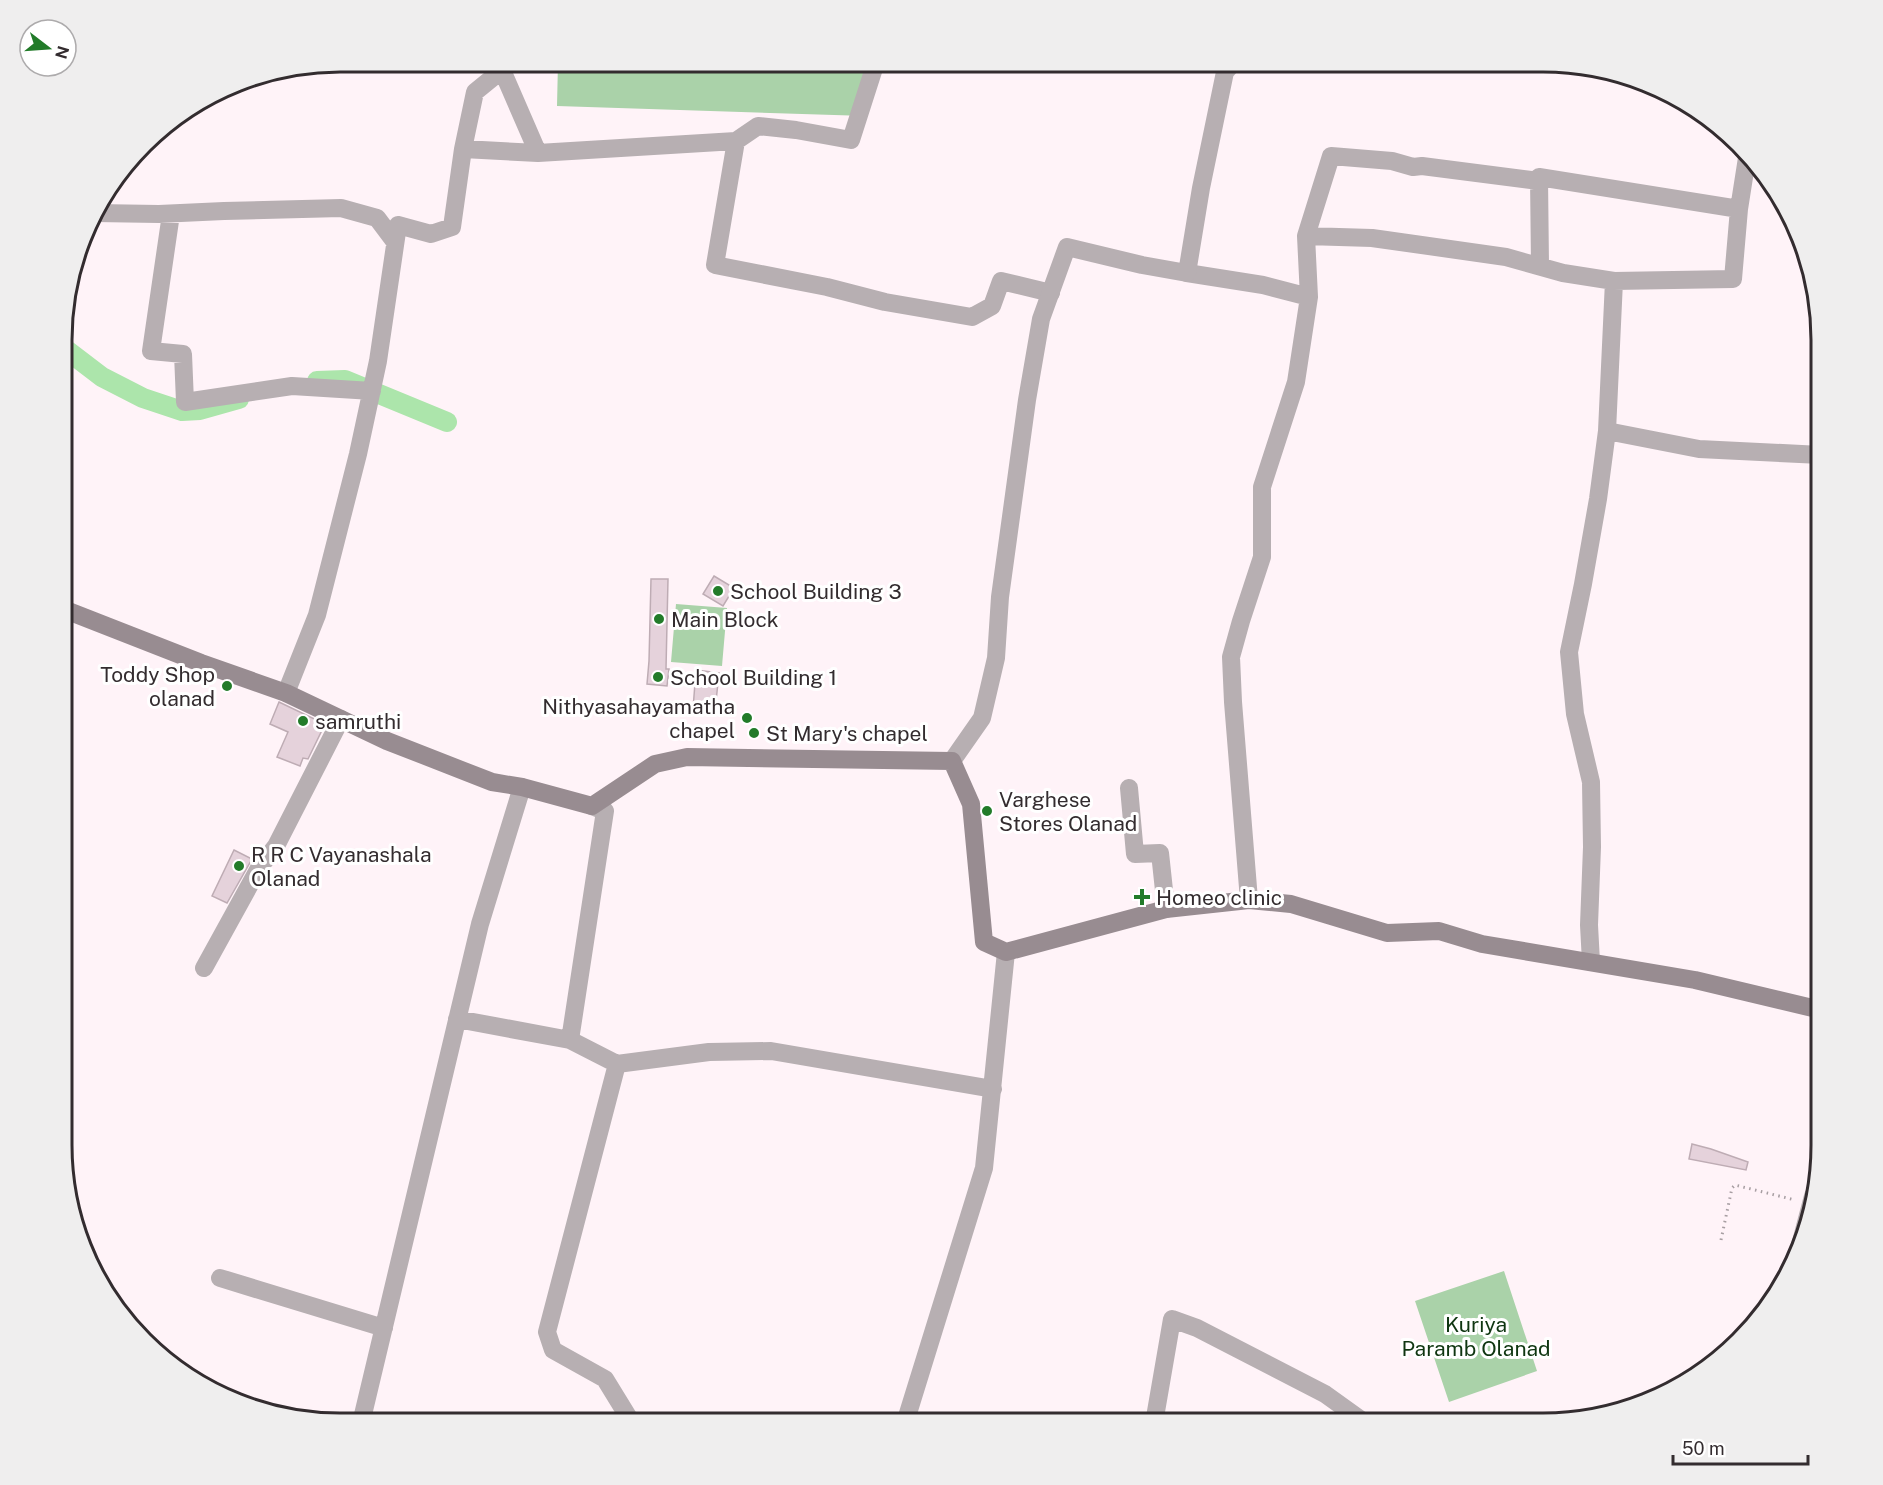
<svg xmlns="http://www.w3.org/2000/svg" width="1883" height="1485" font-family="'Public Sans',sans-serif">
<style>
.green{fill:#aad2a9}
.lines{fill:none;stroke-linecap:round;stroke-linejoin:round}
.canal{stroke:#ace5ab;stroke-width:20}
.building{fill:#e5d2db;stroke:#beacb4;stroke-width:1.5}
.path{stroke:#a79ea2;stroke-width:3;stroke-dasharray:1.5 4.5;stroke-linecap:butt}
.minor{stroke:#b7afb2;stroke-width:18}
.tertiary{stroke:#b7afb2;stroke-width:18}
.secondary{stroke:#988c91;stroke-width:18}
.poi-dot{fill:#227b29;stroke:#fff;stroke-width:2}
.labels{text-anchor:middle;dominant-baseline:central;stroke-width:6;stroke-linejoin:round;paint-order:stroke}
.poi-label{font-size:21px;fill:#332c2f;stroke:#fff;text-anchor:start}
.park-label{font-size:21px;fill:#0f3611;stroke:#fff}
.rim{fill:none;stroke:#332c2f;stroke-width:3}
</style>
<rect width="100%" height="100%" fill="#fff3f8"/>
<path class="green" d="M558,62H868L866,116L557,106Z
M676,604L727,608L722,666L671,662Z
M1504,1271L1537,1371L1449,1402L1415,1301Z"/>
<g class="lines">
<path class="canal" d="M64,348L102,377L143,398L182,411L200,410L239,399
M317,381L345,380L447,422"/>
</g>
<path class="building" d="M714,576L734,588L723,606L703,594Z
M651,579H668L666,669H669L667,686L647,684L649,661Z
M696,670L719,673L715,711L693,709Z
M279,702L325,724L308,759L303,758L300,766L277,757L288,732L270,724Z
M234,850L252,859L227,903L212,896Z
M1692,1144L1711,1149L1748,1162L1746,1170L1689,1159Z"/>
<g class="lines">
<path class="path" d="M1721,1240L1732,1188L1735,1185L1795,1200"/>
<path class="minor" d="M502,70L538,153L736,141L715,265L827,287L885,302L972,317L992,306L1001,281L1051,293
M736,141L758,126L796,130L851,140L876,62
M463,149L538,153
M95,213L159,214L224,211L341,208L377,218L395,242
M171,214L151,351L183,354L185,402L292,386L372,391
M1306,236L1331,156L1392,161L1413,167L1422,166L1539,181
M1540,265L1539,177L1739,209
M1187,273L1263,285L1309,297L1306,236L1372,238L1506,257L1563,273L1614,281L1733,279L1739,209L1747,158
M1607,431L1614,281
M286,693L317,615L358,454L378,361L398,225L431,234L452,227L463,149L475,92L502,70L504,62
M1129,788L1135,854L1160,853L1166,909
M1249,900L1233,702L1231,657L1241,621L1262,557V487L1296,382L1309,297
M1591,962L1589,925L1592,847L1591,782L1575,714L1569,652L1583,584L1598,499L1607,431L1699,449L1821,455
M204,968L259,868L276,846L341,719
M457,1019L570,1040L617,1064L709,1052L771,1051L993,1089
M570,1040L605,811L592,806
M617,1064L547,1332L553,1350L605,1379L632,1423
M1797,1257L1813,1196
M220,1278L384,1328
M361,1423L480,924L522,787
M905,1423L984,1168L1006,952
M1154,1423L1172,1319L1197,1328L1325,1394L1364,1422L1371,1423"/>
<path class="tertiary" d="M952,761L982,718L996,658L1000,597L1027,400L1041,319L1067,247L1142,265L1187,273L1201,188L1225,72L1234,62"/>
<path class="secondary" d="M63,609L201,663L286,693L387,741L492,782L522,787L592,806L655,764L687,757L952,761L971,804L984,942L1006,952L1166,909L1249,900L1291,904L1387,933L1439,931L1482,944L1695,980L1821,1010"/>
</g>
<g class="poi-dot">
<circle cx="718" cy="591" r="6"/>
<circle cx="659" cy="619" r="6"/>
<circle cx="658" cy="677" r="6"/>
<circle cx="227" cy="686" r="6"/>
<circle cx="747" cy="718" r="6"/>
<circle cx="303" cy="721" r="6"/>
<circle cx="754" cy="733" r="6"/>
<circle cx="987" cy="811" r="6"/>
<circle cx="239" cy="866" r="6"/>
<path d="M1139 888h6v6h6v6h-6v6h-6v-6h-6v-6h6z"/>
</g>
<g class="labels">
<g class="poi-label">
<text x="730" y="591">School Building 3</text>
<text x="671" y="619">Main Block</text>
<text x="215" y="674" text-anchor="end">Toddy Shop<tspan x="215" dy="24">olanad</tspan></text>
<text x="670" y="677">School Building 1</text>
<text x="735" y="706" text-anchor="end">Nithyasahayamatha<tspan x="735" dy="24">chapel</tspan></text>
<text x="315" y="721">samruthi</text>
<text x="766" y="733">St Mary's chapel</text>
<text x="999" y="799">Varghese<tspan x="999" dy="24">Stores Olanad</tspan></text>
<text x="251" y="854">R R C Vayanashala<tspan x="251" dy="24">Olanad</tspan></text>
<text x="1156" y="897">Homeo clinic</text>
</g>
<g class="park-label">
<text x="1476" y="1324">Kuriya<tspan x="1476" dy="24">Paramb Olanad</tspan></text>
</g>
</g>
<path d="M0 0H1883V1485H0ZM340 72H1543A268 268 0 0 1 1811 340V1145A268 268 0 0 1 1543 1413H340A268 268 0 0 1 72 1145V340A268 268 0 0 1 340 72Z" fill="#efeeee" fill-rule="evenodd"/>
<path class="rim" d="M340 72H1543A268 268 0 0 1 1811 340V1145A268 268 0 0 1 1543 1413H340A268 268 0 0 1 72 1145V340A268 268 0 0 1 340 72Z"/>
<g transform="translate(48 48) rotate(107)"><circle r="28" fill="#ffffff" stroke="#adabac" stroke-width="1.5"/>
<path d="M0-4.5L10 22L0 15L-10 22Z" fill="#227b29"/>
<text y="-9" font-size="16" font-weight="bold" text-anchor="middle" fill="#332c2f">N</text>
</g>
<path d="M1673 1455v9h135v-9" fill="none" stroke="#332c2f" stroke-width="3"/>
<text x="1682" y="1455" font-size="18" fill="#332c2f" stroke="#ffffff" stroke-width="4.5" paint-order="stroke">50 m</text>
</svg>
